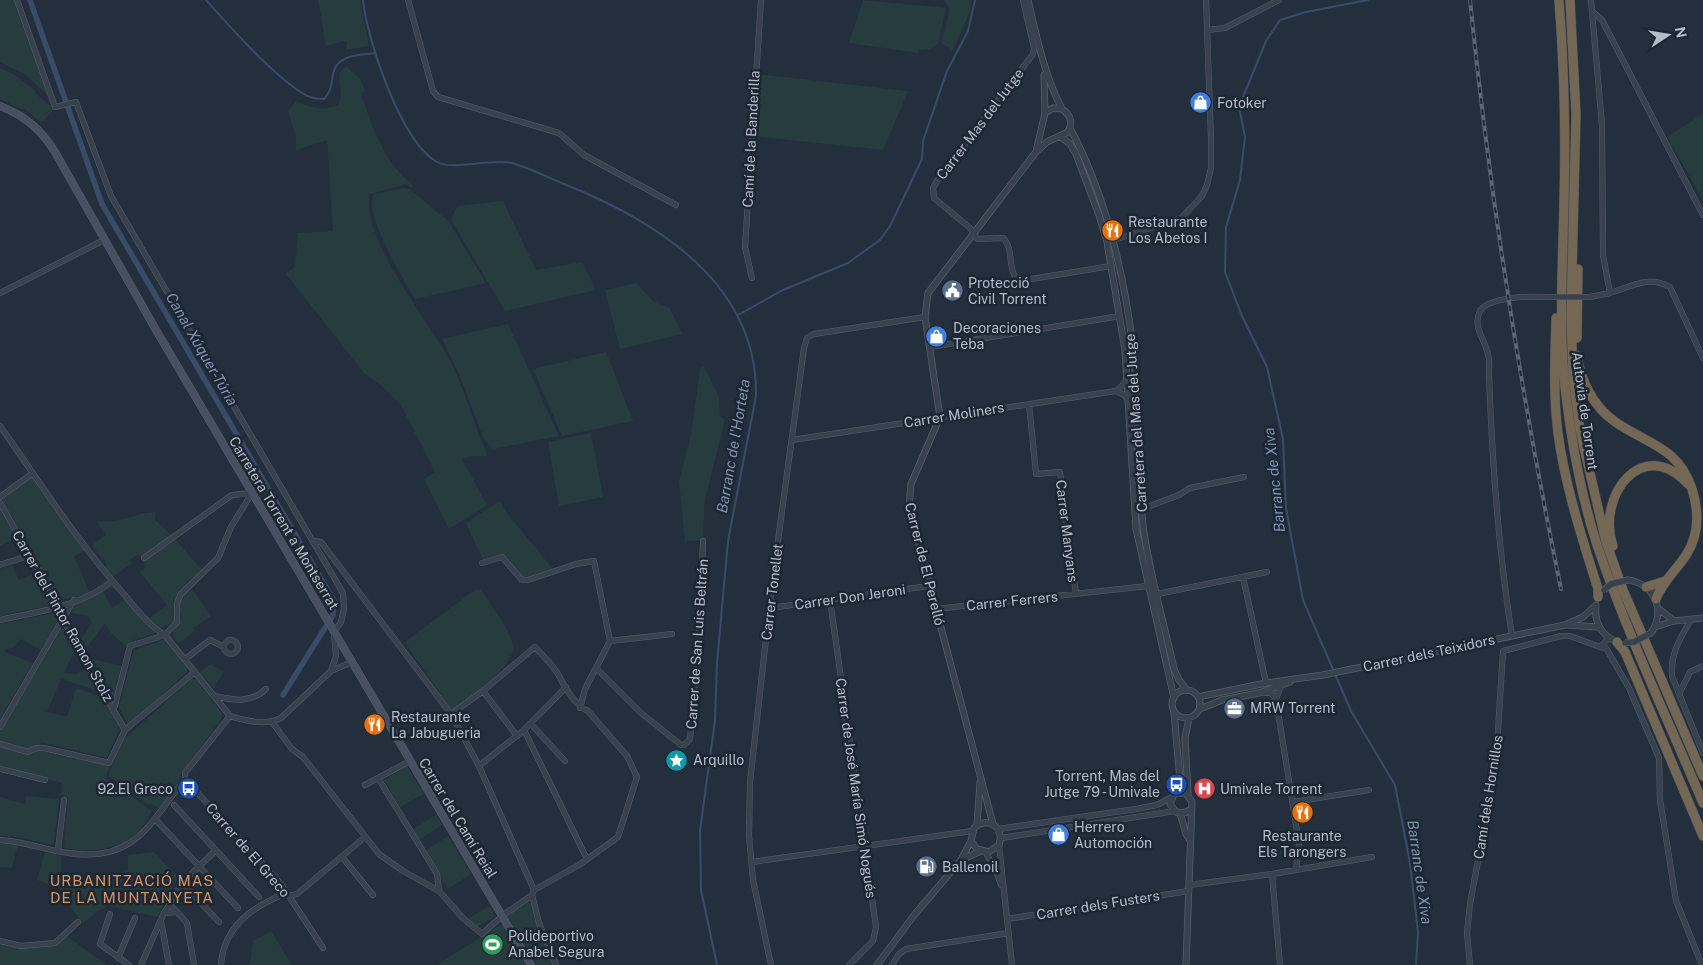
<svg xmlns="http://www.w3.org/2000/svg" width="1703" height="965" font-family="'Public Sans',sans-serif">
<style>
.green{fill:#263c3f}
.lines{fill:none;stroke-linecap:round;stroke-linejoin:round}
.stream{stroke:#394c67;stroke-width:2}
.canal{stroke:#394c67;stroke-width:5.5}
.minor-casing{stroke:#565f6c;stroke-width:6}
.tertiary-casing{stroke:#565f6c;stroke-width:7}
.secondary-casing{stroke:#565f6c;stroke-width:8}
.motorway-casing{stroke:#434c59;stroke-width:10}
.minor{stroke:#38414e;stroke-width:5}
.tertiary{stroke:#38414e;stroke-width:5.5}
.secondary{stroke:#465061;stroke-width:7}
.motorway{stroke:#746855;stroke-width:9}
.rail-casing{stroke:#5a6575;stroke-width:4}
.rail{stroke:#1d2633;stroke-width:2;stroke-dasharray:5.5;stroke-linecap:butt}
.minor-bridge-casing{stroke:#565f6c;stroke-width:6;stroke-linecap:butt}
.tertiary-bridge-casing{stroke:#565f6c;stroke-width:7;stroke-linecap:butt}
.minor-bridge{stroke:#38414e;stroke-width:5}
.tertiary-bridge{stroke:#38414e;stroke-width:5.5}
.labels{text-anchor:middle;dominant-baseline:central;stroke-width:5;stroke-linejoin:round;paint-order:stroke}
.poi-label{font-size:14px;fill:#b4bcc9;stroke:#1d2633;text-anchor:start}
.street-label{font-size:14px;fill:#b4bcc9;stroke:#1d2633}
.water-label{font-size:15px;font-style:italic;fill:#7c92b1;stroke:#1d2633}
.neighbourhood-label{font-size:15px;letter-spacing:1px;fill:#d59563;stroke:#1d2633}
</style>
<rect width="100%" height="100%" fill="#242f3e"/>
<path class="green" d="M0,0H15L48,96L26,75L0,62Z
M318,0H360L369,46L346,50L347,42L344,41L326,46Z
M863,0L946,8L938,44L930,49L919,50L918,53L849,43Z
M944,0H971L970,12L953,50L941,43L950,10Z
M346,66L360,79L365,90L361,94C373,129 383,161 413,185L411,188L406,184L370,194C359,235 429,322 449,359C465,388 472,421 486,451V456H473L462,459L487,505L449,529L424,479L435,472L401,405L383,387L364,373L286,274L295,266L298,233L333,231L327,140L296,150V137L288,111L296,101C308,107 325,112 338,105L341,97L339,73Z
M0,68L15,75L36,91L35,93L54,109L41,123L24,108L23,110L0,99Z
M757,74L907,91L908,92L883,150L753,136Z
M1703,114V200L1667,137Z
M404,188L410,189L449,222L486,283L415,299C404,280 363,214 374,194Z
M503,201L536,270L582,262L596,290L505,311L451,220L457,206Z
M636,283L654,302L669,308L683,334L620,349L605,290Z
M508,324L559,436L492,449L483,437L459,374L442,339Z
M606,352L633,421L562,436L533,369Z
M704,366L719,397L720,416L725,420L705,499L703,534L705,540L685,541L679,481L692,430L700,368Z
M591,433L603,497L559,506L548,442Z
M33,476L86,550L74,556L90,593L59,601L2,500Z
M500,501L509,516L553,569L536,577L522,578L503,556L483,560L466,523Z
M0,508L17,537L0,546Z
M156,512L155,520L171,535L142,558L138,554L130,560L132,563L113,577L104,567L107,565L92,545L106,535L96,521C120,524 133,513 156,512Z
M173,537L202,570L186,583L175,600V621L161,628L149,618L167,605L140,572L146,567L142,561Z
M12,565L19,580L37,572L54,603L53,605L0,616V569Z
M189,585L211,616L193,628L195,631L178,644L172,632L182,619L178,602Z
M102,589L112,608L126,599L156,633L133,640L127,647L111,633L105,623L84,651L79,642L92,623L88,616L71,613L77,602Z
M476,589L481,590C489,603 513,633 513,648C513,667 468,700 452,711L405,642Z
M59,612L61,616L41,650L21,639L14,647L6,649L5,652L33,663L0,719V624Z
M61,629H64L76,652L71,658L64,673L76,674L86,669L99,691L61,679L47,712L67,717L76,688L103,697L122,730H119L107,758L41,742L40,746L37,745L28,751L0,742V732Z
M165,639L187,667V672L130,724L127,723L119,706L134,650Z
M89,658L122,666L114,696L111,695Z
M210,664L224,672L213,688L200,672Z
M192,679H196L222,713V718L179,776L180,779L160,809L150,803L149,805L109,777V773L123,740Z
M0,746L26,754L43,749L64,754L75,760L77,758L110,766L105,778L152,811C145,822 138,835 127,841C111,850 81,852 64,848L68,798L61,795L62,783L0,767Z
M407,766L424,794L400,807L384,780Z
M26,796L59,799L54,843L52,845L11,836L10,837L0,836V797L25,804Z
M436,815L442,825L419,840L413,829Z
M448,836L471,874L448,889L425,851Z
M0,843L18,845L12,868L1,867L0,869Z
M45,852L61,856V879L73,878L80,881L128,871V855L154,852L178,878C174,882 160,911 159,917L109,906L99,910L82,924L59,888L37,880Z
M529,901L539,931L554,965H537L506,914Z
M490,906L495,917L476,927L469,918Z
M502,924L526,965H439L438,964Z
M271,931L292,965H250L253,941Z
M65,935L107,965H0V943L44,946Z"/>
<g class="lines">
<path class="stream" d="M206,0C232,29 270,72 302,93C309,98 315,99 324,99C332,90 331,85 333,74C337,54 360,55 376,53
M363,0C367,40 401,142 437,162C454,171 491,158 512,163C530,168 547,177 564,184C657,221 758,284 756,396L728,541L717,663L715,720L700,831L701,890L717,965
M1368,0L1306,12L1280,20L1266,41L1239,107L1245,137L1240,180L1226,227L1225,272L1242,316L1267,367L1283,439L1286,508L1303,600L1351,711L1395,785L1410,863L1418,932L1416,965
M738,315L783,290L848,263L880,240L890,226L922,159L923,141L947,71L968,31L975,0"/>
<path class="canal" d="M30,0L102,204L334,601L333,615L283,695"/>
<defs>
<path id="minor" d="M17,0L55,107L76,102L111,196L343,593L344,609L341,622L334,632L336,656L331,671
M408,0L433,91L438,97L559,133L584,155L676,205
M1023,0L1034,48L1033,54L937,181L933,188L934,198L970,228L977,239L1003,238C1015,249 1006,270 1019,281L1111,266
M1591,0L1602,125L1603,255L1610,293C1632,286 1649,275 1670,287L1703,358
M1593,12L1602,20L1703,215
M1207,30L1225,28L1279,0
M1114,240L1181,218L1202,196L1207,185L1211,168V139L1206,0
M752,278L745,247L761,0
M0,293L104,240
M1590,297L1610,293
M930,347L1120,316
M1116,391L1124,395L1129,401
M1029,404L1036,474L1060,472L1076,594
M0,426C40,482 76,540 122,592C135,607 148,625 165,635L230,716
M792,440L1116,391L1122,386L1127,379
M0,497L33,473
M0,503L60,607L71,637L125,730
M1142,509L1179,495L1190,488L1244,477
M313,541L321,542L451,714L479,766L534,890
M144,558L232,495L252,493
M482,563L502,557L522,580H528L576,564L594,561L610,641L585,689L580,708
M0,565L31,555
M1243,577L1266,683
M1157,594L1267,572
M830,600L876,927L873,941L849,965
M770,608L929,586
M935,609L1148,586
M0,620C36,612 83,606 112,581
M1690,621C1680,639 1670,654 1672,676L1703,753
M165,635L177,622V604L180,595L218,558L231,527L252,493
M1512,636C1498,548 1492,461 1489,373C1489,367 1490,361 1488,354C1485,340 1472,326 1480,311C1488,297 1530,296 1545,297
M224 647a7 7 0 1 1 14 0a7 7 0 1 1-14 0Z
M610,641L672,634
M1600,647L1606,648L1629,688L1659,758L1660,800L1676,901L1702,965
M185,659L210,640L224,647
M597,669L641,713L681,745H684L690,739L699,649L703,541
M1281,686L1276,699L1299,844L1296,870
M483,691L517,736
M1262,693H1271L1276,699
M1679,694L1690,672L1703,666
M214,696C234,700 250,704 266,689
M114,709L130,646L165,635
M230,716C247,721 264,726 281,718L331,671L352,662
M272,722L292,749L303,757L379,854L403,871L439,891L463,918L482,934L502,916L532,895L534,890L579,865L618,837L637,777L627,756L588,711C574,705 565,687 558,674C553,665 542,655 535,647L483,691L451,714
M531,724L565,761
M0,727L74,600
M524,730L587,859
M0,744L28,752L37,748H44L109,763L125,730L195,672
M479,766L524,730L566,687
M0,769L45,780
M378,778L437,874L439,891
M185,779L281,884L323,948
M185,779V773L230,716
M365,785L410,761
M1293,802L1369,790
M174,805L259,897
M157,821L238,908
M998,829L1136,809L1157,805L1172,797
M1001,838L1175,811
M0,840C23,841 45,850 68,853C135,863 149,824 185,779
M999,845L1012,965
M58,850L64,800
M985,852L995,868L1001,885
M342,857L373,895
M752,862L972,831
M1272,874L1280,965
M182,883L219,922
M1189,885L1272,874L1372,857
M532,895L539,923L556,965
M177,912L187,923L194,965
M164,913L177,912L169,904
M110,914L100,944L129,965
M1007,919L1189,891
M161,921L169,965
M0,941L21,946L55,943L78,922
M118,958L135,918
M141,965L164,913L182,883L216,850
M221,965C223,929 250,908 282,895C287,894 292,896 297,894L365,837
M771,965L753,880L749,836L750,782L772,585L804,348L807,338L814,334L925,317
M892,965L899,954L906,949L1009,933
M1470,965L1467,933L1470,904L1496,763L1503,651L1561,636H1570L1600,647L1609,638"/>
<path id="tertiary" d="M1028,0C1037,38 1044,74 1062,109
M1044,75L1045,113
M1070,128C1106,196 1124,272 1133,348C1140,407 1136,467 1143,525C1149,574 1164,622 1174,669L1179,680L1187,690
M1061,137L1070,144L1076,154L1099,215L1107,242L1125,350L1136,529L1174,698
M1628,580C1655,584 1666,611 1651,633
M1596,605C1594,622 1601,636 1618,642
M1659,609L1674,621
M1567,625L1598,627
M1655,627L1674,621L1703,618
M1172 704a14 14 0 1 1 28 0a14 14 0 1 1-28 0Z
M1198,697L1266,683L1323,675L1565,625L1583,617L1595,606
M1200,709L1222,700L1259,693L1290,682
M1174,712L1180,780L1170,804L1176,812L1184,813L1190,810
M1176,793H1186L1192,802L1186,965
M1188,794L1185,738L1189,718
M1180,813L1186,834L1189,839
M993,824L909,507L911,484L940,417L925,317L928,293L1036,152L1047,142L1068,132C1073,123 1071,115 1062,109L1053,108L1045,113L1036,152
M977,825L980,783
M961,860L981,851
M877,965L915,914L961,860L971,841L974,828C988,815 1005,828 999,845L989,852L977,849L971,841"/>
<path id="secondary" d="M0,106C25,116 41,129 55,152L156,330L531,965"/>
<path id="motorway" d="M1559,0C1564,66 1566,133 1564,199C1563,259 1559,319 1564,378C1570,434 1580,492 1597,545C1627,633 1667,718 1703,803
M1570,0L1576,114L1571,314L1573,377L1580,430L1606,542L1623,590L1703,776
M1556,318C1555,356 1553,395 1558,433C1565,486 1582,538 1598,589V597
M1577,338L1578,269
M1577,356C1581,381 1593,406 1614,421C1646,444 1678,446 1692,489C1697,505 1699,521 1694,538C1687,563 1665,575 1656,599
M1613,546C1596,497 1642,434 1688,484
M1646,587L1665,581
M1617,642L1625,652L1703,836"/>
</defs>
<use href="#minor" class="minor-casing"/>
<use href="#tertiary" class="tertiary-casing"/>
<use href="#secondary" class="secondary-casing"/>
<use href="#motorway" class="motorway-casing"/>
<use href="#minor" class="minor"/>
<use href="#tertiary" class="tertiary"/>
<use href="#secondary" class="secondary"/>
<use href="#motorway" class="motorway"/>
<defs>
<path id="rail" d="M1470,0C1490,198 1521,394 1561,589"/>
</defs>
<use href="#rail" class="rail-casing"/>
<use href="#rail" class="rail"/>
<defs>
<path id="minor-bridge" d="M1545,297H1590"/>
<path id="tertiary-bridge" d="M1604,590L1611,584L1628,580
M1625,643L1634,642L1651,633"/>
</defs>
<use href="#minor-bridge" class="minor-bridge-casing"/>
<use href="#tertiary-bridge" class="tertiary-bridge-casing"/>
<use href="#minor-bridge" class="minor-bridge"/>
<use href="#tertiary-bridge" class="tertiary-bridge"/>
</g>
<defs>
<symbol id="shop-disc" viewBox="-11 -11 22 22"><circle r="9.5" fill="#3f7fe0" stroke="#1d2633"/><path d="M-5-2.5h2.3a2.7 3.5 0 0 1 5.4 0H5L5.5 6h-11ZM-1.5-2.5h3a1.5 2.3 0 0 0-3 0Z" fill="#fff"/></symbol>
<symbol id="restaurant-disc" viewBox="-11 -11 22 22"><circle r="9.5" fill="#e8710a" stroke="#1d2633"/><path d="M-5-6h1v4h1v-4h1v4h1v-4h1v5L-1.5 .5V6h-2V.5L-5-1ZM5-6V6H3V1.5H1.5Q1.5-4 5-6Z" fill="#fff"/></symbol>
<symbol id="civic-disc" viewBox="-11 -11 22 22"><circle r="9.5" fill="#5c6f8a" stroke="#1d2633"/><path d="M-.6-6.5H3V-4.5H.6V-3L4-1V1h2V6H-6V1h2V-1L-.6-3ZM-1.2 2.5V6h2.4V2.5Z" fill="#fff"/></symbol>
<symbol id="office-disc" viewBox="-11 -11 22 22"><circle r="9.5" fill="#5c6f8a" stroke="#1d2633"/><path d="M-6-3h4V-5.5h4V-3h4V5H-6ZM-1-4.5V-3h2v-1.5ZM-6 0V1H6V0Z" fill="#fff"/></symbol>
<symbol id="sight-disc" viewBox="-11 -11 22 22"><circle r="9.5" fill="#0f9aa8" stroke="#1d2633"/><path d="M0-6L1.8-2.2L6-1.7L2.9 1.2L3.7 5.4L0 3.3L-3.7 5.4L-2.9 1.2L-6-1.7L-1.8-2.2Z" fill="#fff"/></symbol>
<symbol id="bus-disc" viewBox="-11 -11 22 22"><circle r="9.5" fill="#1a4fb4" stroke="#1d2633"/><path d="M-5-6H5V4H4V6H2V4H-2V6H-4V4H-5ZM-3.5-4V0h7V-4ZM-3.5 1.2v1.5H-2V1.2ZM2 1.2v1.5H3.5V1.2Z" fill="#fff"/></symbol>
<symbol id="hospital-disc" viewBox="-11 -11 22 22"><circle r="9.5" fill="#e0444e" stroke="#1d2633"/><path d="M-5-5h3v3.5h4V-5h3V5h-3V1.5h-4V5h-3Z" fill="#fff"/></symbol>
<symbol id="fuel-disc" viewBox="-11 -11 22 22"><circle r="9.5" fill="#5c6f8a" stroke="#1d2633"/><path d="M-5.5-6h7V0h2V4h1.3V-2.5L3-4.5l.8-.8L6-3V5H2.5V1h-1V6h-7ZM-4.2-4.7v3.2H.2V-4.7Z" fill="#fff"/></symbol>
<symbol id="stadium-disc" viewBox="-11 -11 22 22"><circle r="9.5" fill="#2e9e5b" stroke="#1d2633"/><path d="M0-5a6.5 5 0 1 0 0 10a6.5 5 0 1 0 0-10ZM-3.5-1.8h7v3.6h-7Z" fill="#fff"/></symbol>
</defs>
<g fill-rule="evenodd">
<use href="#shop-disc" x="1188" y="90" width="25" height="25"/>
<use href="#restaurant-disc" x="1100" y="218" width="25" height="25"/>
<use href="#civic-disc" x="940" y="278" width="25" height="25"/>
<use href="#shop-disc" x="924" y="324" width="25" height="25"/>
<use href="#office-disc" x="1222" y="696" width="25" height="25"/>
<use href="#restaurant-disc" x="362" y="712" width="25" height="25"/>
<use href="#sight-disc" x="664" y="748" width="25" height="25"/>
<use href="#bus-disc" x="1164" y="772" width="25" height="25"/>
<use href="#bus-disc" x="176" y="776" width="25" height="25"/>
<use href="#hospital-disc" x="1192" y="776" width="25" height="25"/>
<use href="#restaurant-disc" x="1290" y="800" width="25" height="25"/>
<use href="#shop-disc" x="1046" y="822" width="25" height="25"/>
<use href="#fuel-disc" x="914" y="854" width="25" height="25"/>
<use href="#stadium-disc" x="480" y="932" width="25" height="25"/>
</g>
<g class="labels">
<g class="poi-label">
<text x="1217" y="103">Fotoker</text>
<text x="1128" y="222">Restaurante<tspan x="1128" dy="16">Los Abetos I</tspan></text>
<text x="968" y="283">Protecció<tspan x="968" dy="16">Civil Torrent</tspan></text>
<text x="953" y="328">Decoraciones<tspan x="953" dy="16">Teba</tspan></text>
<text x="1250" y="708">MRW Torrent</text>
<text x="391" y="717">Restaurante<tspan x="391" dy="16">La Jabugueria</tspan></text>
<text x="693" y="760">Arquillo</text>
<text x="1160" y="776" text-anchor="end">Torrent, Mas del<tspan x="1160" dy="16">Jutge 79 - Umivale</tspan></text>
<text x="173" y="789" text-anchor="end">92.El Greco</text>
<text x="1220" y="789">Umivale Torrent</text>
<text x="1074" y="827">Herrero<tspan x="1074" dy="16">Automoción</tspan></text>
<text x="1302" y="836" text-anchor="middle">Restaurante<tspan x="1302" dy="16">Els Tarongers</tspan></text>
<text x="942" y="867">Ballenoil</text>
<text x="508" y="936">Polideportivo<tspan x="508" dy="16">Anabel Segura</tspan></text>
</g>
<g class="street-label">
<text transform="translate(980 124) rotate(-53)">Carrer Mas del Jutge</text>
<text transform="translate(751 139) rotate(-87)">Camí de la Banderilla</text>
<text transform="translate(1585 411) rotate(82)">Autovia de Torrent</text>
<text transform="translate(954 415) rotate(-9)">Carrer Moliners</text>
<text transform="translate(1136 423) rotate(-94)">Carretera del Mas del Jutge</text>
<text transform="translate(284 523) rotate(59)">Carretera Torrent a Montserrat</text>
<text transform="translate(1067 531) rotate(83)">Carrer Manyans</text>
<text transform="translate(925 564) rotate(76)">Carrer de El Perelló</text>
<text transform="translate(772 592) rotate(-83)">Carrer Tonellet</text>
<text transform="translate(850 597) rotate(-8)">Carrer Don Jeroni</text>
<text transform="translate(1012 601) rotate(-6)">Carrer Ferrers</text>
<text transform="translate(63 616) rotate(61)">Carrer del Pintor Ramon Stolz</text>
<text transform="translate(697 644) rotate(-86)">Carrer de San Luis Beltrán</text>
<text transform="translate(1429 653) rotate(-12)">Carrer dels Teixidors</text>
<text transform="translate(856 788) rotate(82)">Carrer de José María Simó Nogués</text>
<text transform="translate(1488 797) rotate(-81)">Camí dels Hornillos</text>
<text transform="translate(458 818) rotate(59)">Carrer del Camí Reial</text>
<text transform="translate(248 850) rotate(49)">Carrer de El Greco</text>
<text transform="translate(1098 905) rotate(-9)">Carrer dels Fusters</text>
</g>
<g class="water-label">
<text transform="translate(202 349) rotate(60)">Canal Xúquer-Túria</text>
<text transform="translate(733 446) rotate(-80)">Barranc de l'Horteta</text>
<text transform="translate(1274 480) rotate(-96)">Barranc de Xiva</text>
<text transform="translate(1420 872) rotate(82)">Barranc de Xiva</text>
</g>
<g class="neighbourhood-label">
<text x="132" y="880">URBANITZACIÓ MAS<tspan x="132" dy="17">DE LA MUNTANYETA</tspan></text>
</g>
</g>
<g transform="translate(1668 35) rotate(78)" stroke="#1d2633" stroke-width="4" paint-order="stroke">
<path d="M0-4L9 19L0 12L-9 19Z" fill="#b4bcc9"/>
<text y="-8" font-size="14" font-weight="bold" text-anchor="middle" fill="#b4bcc9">N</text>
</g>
</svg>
